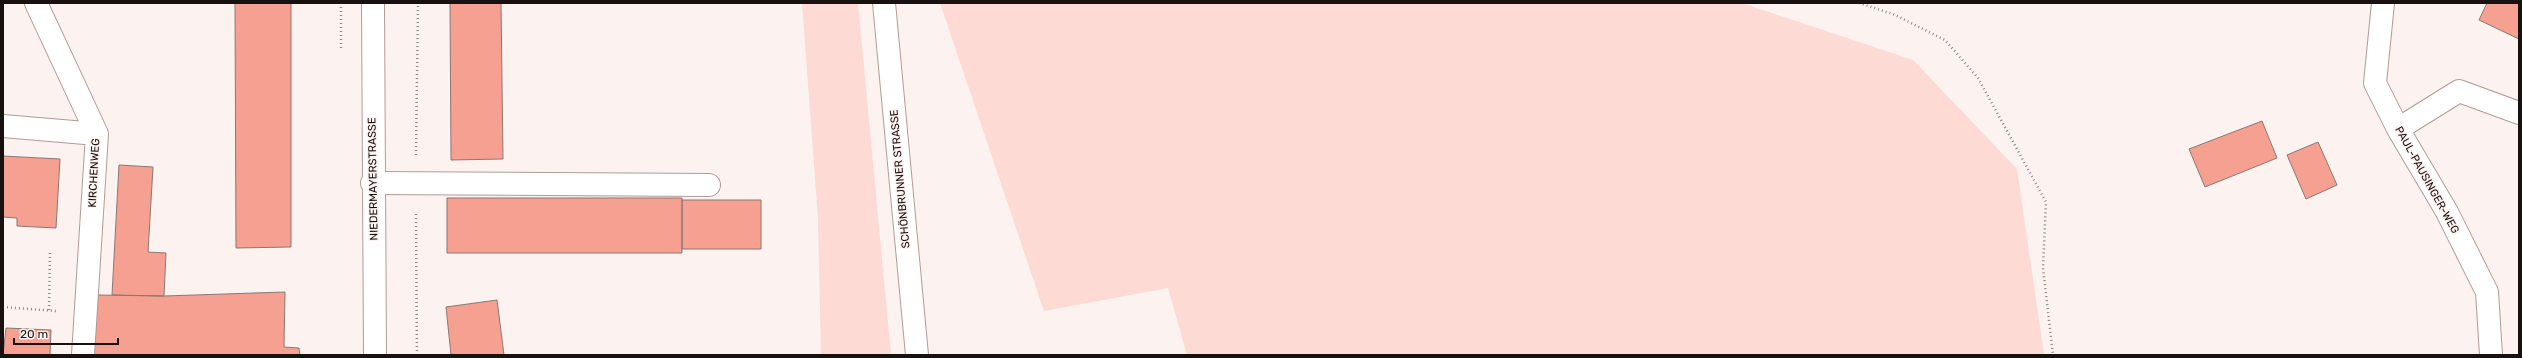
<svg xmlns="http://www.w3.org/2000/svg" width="2522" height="358" font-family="Rubik,sans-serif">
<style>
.green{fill:#fddad3}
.building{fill:#f5a090;stroke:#8d7773}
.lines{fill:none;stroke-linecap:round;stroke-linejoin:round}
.minor-casing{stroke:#b19b96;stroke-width:24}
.major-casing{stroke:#b19b96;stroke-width:24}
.path{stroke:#908785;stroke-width:2.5;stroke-dasharray:1 3;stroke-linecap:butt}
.minor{stroke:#fff;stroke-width:22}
.major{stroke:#fff;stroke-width:22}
.labels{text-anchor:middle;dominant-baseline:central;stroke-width:3;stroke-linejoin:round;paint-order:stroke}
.street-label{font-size:11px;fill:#19110f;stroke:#fcf2f0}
</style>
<rect width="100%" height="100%" fill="#fcf2f0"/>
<path class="green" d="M802,3H858L891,355H821L818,219Z
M940,3H1742L1913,60L2017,169L2044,355H1187L1168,288L1044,311Z"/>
<path class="building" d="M235,3H291V247L236,248Z
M450,3H501L503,159L451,160Z
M2487,3H2519V39L2479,20Z
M2262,121L2277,158L2205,187L2189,149Z
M2318,142L2337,185L2306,199L2287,155Z
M3,156L60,159L56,228L17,226V218L3,217Z
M119,165L153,167L148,252L166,253L164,296L112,295Z
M447,198H682V253H447Z
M682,200H761V249H682Z
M285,292L284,347L299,348L300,355H93L97,295L164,296Z
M497,300L504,355H451L446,307Z
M6,328L51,330L50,355H3Z"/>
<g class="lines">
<defs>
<path id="minor" d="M36,3L97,134L83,355
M884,3L917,355
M2383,3L2375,83L2398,129L2447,212L2487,292L2491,355
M3,126L97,134
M2398,129L2459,91L2519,113
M372,183L709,185"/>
<path id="major" d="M373,3L375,355"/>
</defs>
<use href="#minor" class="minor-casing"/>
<use href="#major" class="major-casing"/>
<path class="path" d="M341,3V48
M1859,3L1893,14L1945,40L1978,78L2046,202L2043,268L2053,355
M416,155L418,3
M416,214L417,355
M3,307L56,311
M49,310L50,251"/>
<use href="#minor" class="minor"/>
<use href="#major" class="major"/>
</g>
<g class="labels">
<g class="street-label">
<text transform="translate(94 173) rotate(-87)">KIRCHENWEG</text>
<text transform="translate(373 179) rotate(-91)">NIEDERMAYERSTRASSE</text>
<text transform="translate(900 179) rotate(-95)">SCHÖNBRUNNER STRASSE</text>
<text transform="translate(2427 180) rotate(61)">PAUL-PAUSINGER-WEG</text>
</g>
</g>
<rect width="2522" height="358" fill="none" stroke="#19110f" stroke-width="8"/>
<path d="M14 338v6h104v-6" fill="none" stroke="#19110f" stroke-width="2"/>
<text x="20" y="338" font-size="12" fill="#19110f" stroke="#fcf2f0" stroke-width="3" paint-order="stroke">20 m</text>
</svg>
